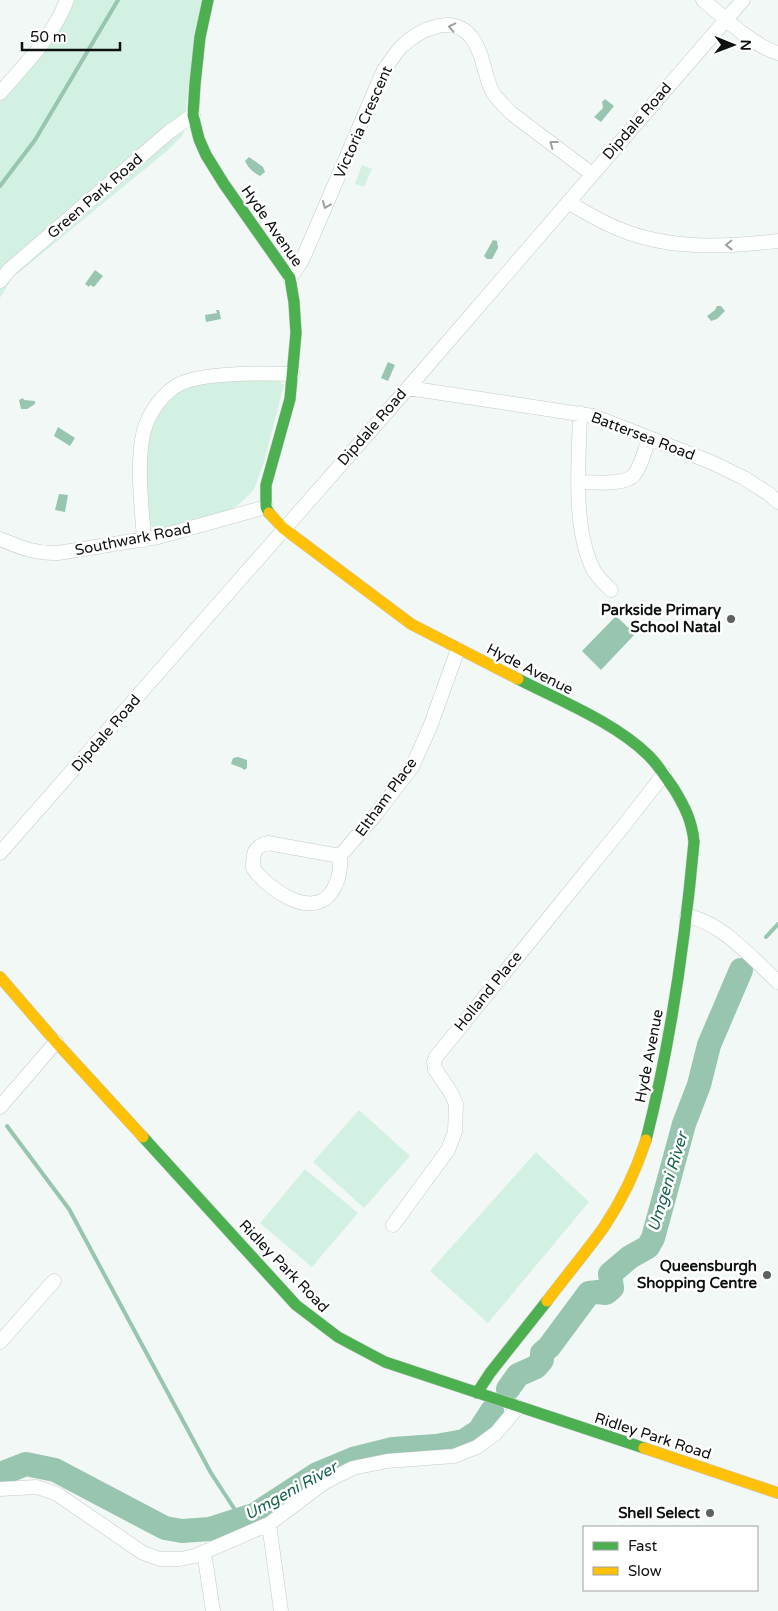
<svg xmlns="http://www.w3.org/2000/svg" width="778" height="1611" font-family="'Varela Round',sans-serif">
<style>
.green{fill:#d3f1e3}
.water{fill:#97c5b0}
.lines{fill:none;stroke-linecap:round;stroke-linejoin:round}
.stream{stroke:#97c5b0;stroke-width:4}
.river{stroke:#97c5b0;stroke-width:24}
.street-casing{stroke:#c5cac8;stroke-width:15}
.fast-casing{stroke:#c5cac8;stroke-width:12}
.slow-casing{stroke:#c5cac8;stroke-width:12}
.street{stroke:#fdfefe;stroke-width:14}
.fast{stroke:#4caf50;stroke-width:11}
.slow{stroke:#ffc107;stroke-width:11}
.oneway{stroke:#9d9f9e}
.poi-dot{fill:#5d6260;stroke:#fff;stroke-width:2}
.labels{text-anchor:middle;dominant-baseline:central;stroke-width:5;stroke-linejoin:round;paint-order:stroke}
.street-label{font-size:15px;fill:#0d110f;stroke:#fff}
.poi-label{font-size:15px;font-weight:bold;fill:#0d110f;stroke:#fff;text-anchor:end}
.water-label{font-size:16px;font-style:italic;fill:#18644a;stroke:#fff}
</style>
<rect width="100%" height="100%" fill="#f2f8f5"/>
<path class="green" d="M73,0H205L193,48L183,135L167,151L12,278L0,298V102C29,69 57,42 73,0Z
M362,165L372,169L364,187L355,184Z
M276,379L284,385L264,462L255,487L250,494L238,505L224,513L158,531L154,530L150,524L146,506L145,453L154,414L172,395L188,387L217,381Z
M359,1110L410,1156L364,1208L313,1162Z
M536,1152L589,1202L488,1323L430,1271Z
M305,1169L358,1213L312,1267L260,1223Z"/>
<path class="water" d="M605,99L614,106L601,122L594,117L603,108L602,102Z
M249,157L263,167L265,172L260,176C253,172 249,169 245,161Z
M493,240L497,241L498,248L492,259H487L484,256Z
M95,270L103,276L94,287L90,285L89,287L85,284Z
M717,306H721L725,311L717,319L711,321L707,316L715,310Z
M216,310H219L221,319L206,322L205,315L217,313Z
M388,362L395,365L388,381L381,378Z
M23,398L24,400L35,401V404L27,409H21L19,400Z
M58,427L75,438L70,446L54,436Z
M59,494L68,495L65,512L55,510Z
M616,616L635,634L601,670L582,651Z
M238,757L247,760V768L244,770L242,768L231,764L233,758Z"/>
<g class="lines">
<path class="stream" d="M0,186L35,140L118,0
M766,937L778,924
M7,1126L69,1209L211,1473L241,1519"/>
<path class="river" d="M508,1389L518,1375L536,1367L542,1360V1353L549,1347L589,1293L598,1292L606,1293L612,1288L610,1274L630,1257L648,1247L653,1238L684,1124L699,1085L709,1045L741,970
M3,1473L26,1464L55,1470L165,1528L182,1531L210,1529L254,1515L317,1474L353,1459L393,1449L436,1446L464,1441L479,1431L492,1411"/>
<defs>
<path id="street" d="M703,0C724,17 753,46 778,53
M0,93C26,63 52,38 67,0
M568,202C585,212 601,222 619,229C669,250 725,247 778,241
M290,278L301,262L307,249L383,72C389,63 394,55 401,47C420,29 453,13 472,38C484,54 484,76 493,93C498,100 505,107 511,113L592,174
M0,281L9,270L169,132L193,115
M408,388L593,416L711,462L744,478L769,494L778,502
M580,413C579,461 572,526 593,569C597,577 605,584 611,590
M579,482C593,482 624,486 634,475C642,465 645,449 649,438
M0,539C19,547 36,554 58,553L158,537L266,507
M144,540C142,507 137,473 142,440C145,419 158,398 176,386C197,372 266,373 293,374
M268,843L340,856C341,870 339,882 331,893C310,920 267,888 253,868C253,854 253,847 268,843Z
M0,853L408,388L743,0
M340,856L376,814L412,767L430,727L458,649
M687,916C721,922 753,959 778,982
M0,1107L56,1042
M393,1225L448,1150L455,1132L456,1104L451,1093L435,1069L434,1062L436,1057L625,824L664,774
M0,1342L54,1281
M0,1489L37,1487L57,1494L143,1553L160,1559H180L195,1556L269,1524L325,1482L353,1468L387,1461L454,1456L477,1447L496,1433L518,1407
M269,1524L281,1611
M204,1552L213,1611"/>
<path id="fast" d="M208,0L200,37L195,84L193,115L199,139L206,155L224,184L290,278L294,302L296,333L290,399L266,485V507L269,513
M518,679C559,700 616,723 649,756C659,766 666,778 674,789C685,807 692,821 694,842C685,942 671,1042 646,1140
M143,1137L296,1305L338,1337L385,1362L644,1448
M477,1393L490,1373L547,1301"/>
<path id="slow" d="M269,513L283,528L411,624L518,679
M0,977L56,1042L143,1137
M547,1301C566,1276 586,1252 604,1227C622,1200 636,1171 646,1140
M644,1448L778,1493"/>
</defs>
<use href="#street" class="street-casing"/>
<use href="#fast" class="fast-casing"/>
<use href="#slow" class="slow-casing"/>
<use href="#street" class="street"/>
<use href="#fast" class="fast"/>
<use href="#slow" class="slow"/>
</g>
<defs><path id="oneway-chevron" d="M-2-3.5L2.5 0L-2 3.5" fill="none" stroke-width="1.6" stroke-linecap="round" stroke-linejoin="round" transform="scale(1.25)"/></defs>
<g class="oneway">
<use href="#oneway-chevron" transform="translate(452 27) rotate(-167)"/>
<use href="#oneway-chevron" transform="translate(553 144) rotate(-143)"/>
<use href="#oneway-chevron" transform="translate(326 205) rotate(113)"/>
<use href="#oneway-chevron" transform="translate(729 245) rotate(179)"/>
</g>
<g class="poi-dot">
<circle cx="731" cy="619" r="5"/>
<circle cx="767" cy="1275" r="5"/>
<circle cx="710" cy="1513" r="5"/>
</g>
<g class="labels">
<g class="street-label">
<text transform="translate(637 121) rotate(-49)">Dipdale Road</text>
<text transform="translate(363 122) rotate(-66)">Victoria Crescent</text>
<text transform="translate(95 196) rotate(-41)">Green Park Road</text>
<text transform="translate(272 226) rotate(55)">Hyde Avenue</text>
<text transform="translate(372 427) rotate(-49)">Dipdale Road</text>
<text transform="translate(643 436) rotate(21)">Battersea Road</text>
<text transform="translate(133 539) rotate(-11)">Southwark Road</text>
<text transform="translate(530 669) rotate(27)">Hyde Avenue</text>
<text transform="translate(106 733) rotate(-49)">Dipdale Road</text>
<text transform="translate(386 797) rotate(-54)">Eltham Place</text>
<text transform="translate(488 991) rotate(-51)">Holland Place</text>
<text transform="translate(649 1056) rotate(-79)">Hyde Avenue</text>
<text transform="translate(284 1266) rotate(46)">Ridley Park Road</text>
<text transform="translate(653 1436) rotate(18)">Ridley Park Road</text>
</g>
<g class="poi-label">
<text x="721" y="610">Parkside Primary<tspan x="721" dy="17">School Natal</tspan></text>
<text x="757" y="1266">Queensburgh<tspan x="757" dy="17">Shopping Centre</tspan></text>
<text x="700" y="1513">Shell Select</text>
</g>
<g class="water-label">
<text transform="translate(668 1182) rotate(-73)">Umgeni River</text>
<text transform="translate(291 1491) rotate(-29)">Umgeni River</text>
</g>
</g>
<rect x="583" y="1526" width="175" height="65" fill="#ffffff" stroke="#9ea09f"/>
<rect x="593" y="1542" width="25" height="8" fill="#4caf50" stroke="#9ea09f"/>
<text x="628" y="1551" font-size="15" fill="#0d110f">Fast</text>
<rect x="593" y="1567" width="25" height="8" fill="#ffc107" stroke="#9ea09f"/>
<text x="628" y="1576" font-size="15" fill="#0d110f">Slow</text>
<g transform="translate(733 45) rotate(91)" stroke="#ffffff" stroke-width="4" paint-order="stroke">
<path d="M0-4L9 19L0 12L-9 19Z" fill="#0d110f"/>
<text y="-8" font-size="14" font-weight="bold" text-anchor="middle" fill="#0d110f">N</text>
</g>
<path d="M22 42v8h98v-8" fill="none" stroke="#0d110f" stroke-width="2.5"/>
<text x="30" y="42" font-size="15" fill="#0d110f" stroke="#ffffff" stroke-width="4" paint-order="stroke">50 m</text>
</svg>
